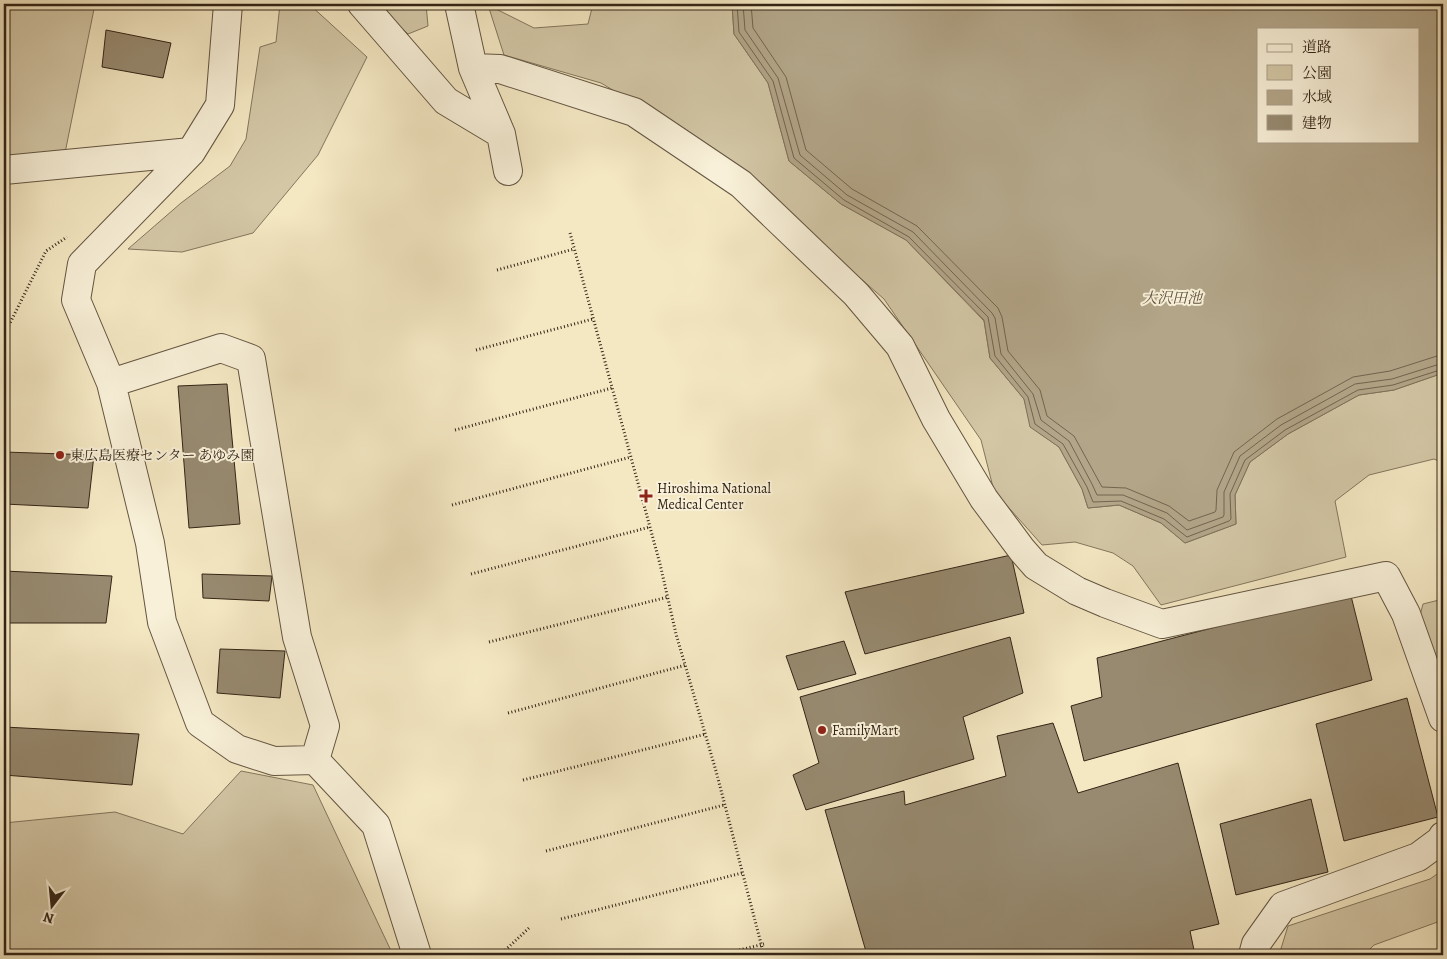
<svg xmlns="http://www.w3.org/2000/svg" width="1447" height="959" font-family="Alegreya,'Noto Serif JP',serif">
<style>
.green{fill:#d3c7a6;stroke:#83765e}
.water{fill:#b2a588;stroke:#7f715a;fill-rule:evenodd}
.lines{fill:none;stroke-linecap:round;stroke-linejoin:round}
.shore{stroke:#72644f;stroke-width:1}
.building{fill:#978a70;stroke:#332416}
.minor-casing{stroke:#635541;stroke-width:30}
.path{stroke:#332416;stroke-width:3;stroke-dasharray:1 2.5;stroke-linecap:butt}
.minor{stroke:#f8f0d8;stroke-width:28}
.poi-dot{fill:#8f2418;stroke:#f8f0d8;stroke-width:2}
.labels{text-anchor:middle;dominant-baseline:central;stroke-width:4;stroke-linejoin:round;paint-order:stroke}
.poi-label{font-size:14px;fill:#332416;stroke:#f8f0d8;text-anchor:start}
.water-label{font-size:15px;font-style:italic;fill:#5f513e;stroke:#f8f0d8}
</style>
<rect width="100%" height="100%" fill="#f4e8c3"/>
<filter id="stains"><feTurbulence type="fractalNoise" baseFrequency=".004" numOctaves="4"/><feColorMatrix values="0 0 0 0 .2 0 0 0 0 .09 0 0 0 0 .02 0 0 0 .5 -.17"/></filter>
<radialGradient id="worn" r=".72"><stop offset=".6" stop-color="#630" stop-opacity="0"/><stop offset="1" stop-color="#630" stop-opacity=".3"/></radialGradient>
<path class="green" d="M4,4H95L64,158L4,162Z
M280,4H309L367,57L318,155L253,233L182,252L128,249L181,203L230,166L246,139L260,47L276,42Z
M378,4H426L428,26L408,34Z
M593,4H732L734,34L768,83L789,161L841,204L906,240L984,321L990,358L1024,399L1031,427L1059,447L1082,489L1088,508L1119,505L1161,523L1185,543L1236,524L1235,495L1250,462L1288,434L1359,395L1394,390L1443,373V463L1434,459L1369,475L1335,501L1346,557L1161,605L1133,566L1113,553L1075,542L1042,545L994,491L981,440L884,299L715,151L601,83L504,55L488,5L534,28L588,24Z
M1443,599V694L1419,619L1423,604Z
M241,771L313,785L393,955H4V823L115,812L183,834Z
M1443,870V920L1374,945L1364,955H1279L1288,926L1430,879Z"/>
<path class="water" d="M732,4H1443V373L1394,390L1359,395L1288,434L1250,462L1235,495L1236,524L1185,543L1161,523L1119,505L1088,508L1082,489L1059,447L1030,427L1024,399L990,358L984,320L906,240L841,204L789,161L768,83L734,34ZM1258,29H1418V141H1258Z"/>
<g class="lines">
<path class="shore" d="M737,4L739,32L773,81L794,158L844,200L909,237L988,317L995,356L1028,397L1035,424L1063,444L1087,487L1093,502L1121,501L1164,519L1187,537L1229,521L1231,519L1230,494L1245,460L1285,430L1358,390L1393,385L1443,369
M743,4L745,30L778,78L800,155L847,195L913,232L992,313L995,318L1001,354L1033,394L1041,420L1069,441L1092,484L1097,495H1123L1167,513L1187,530L1223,517L1224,515V492L1240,456L1281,425L1355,384L1392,379L1443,363
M751,4L753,28L786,77L806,150L852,189L917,226L998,308L1002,317L1008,351L1040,390L1047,416L1074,436L1102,487L1126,488L1169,506L1189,521L1215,512L1216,510L1217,490L1234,452L1277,419L1353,377L1390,371L1437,356L1443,355"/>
</g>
<path class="building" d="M106,30L171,43L163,78L102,67Z
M227,384L240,524L189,528L178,386Z
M4,452L94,455L88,508L4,504Z
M1011,555L1024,613L865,654L845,592Z
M4,571L112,576L106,623H4Z
M202,574L272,576L269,601L203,598Z
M1350,592L1372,680L1084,761L1071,706L1102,697L1097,658Z
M1010,637L1023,693L963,717L974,759L806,810L793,775L819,763L800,697Z
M844,641L856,674L798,690L786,656Z
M220,649L285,651L280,698L217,693Z
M1407,698L1438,817L1344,841L1316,724Z
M1053,723L1078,793L1178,763L1219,924L1190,931L1195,955H867L825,810L904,791L905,805L1006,776L997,736Z
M4,727L139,734L132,785L4,775Z
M1311,799L1328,872L1236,895L1220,824Z"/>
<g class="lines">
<defs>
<path id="minor" d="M228,4L220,105L191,152L82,264L76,300L111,383L150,543L162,622L200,723L237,749L274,761L315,760L376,825L417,955
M362,4L446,101L501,134
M459,4L473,68L501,134L508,171
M473,68L500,69L634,112L741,184L856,294L900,346L936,419L984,499L1022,550L1036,566L1077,591L1105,603L1162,624L1386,576L1406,614L1443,718
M4,170L191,152
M111,383L221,348L251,359L297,637L325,726L315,760
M1253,955L1256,944L1283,906L1418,857L1441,840L1443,836"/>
</defs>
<use href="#minor" class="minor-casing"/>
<path class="path" d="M570,233L660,564L676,634L716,771L764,955
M497,270L574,249
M4,335L46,251L67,237
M476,350L593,319
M455,430L612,388
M452,505L631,457
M471,574L650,527
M489,642L668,597
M508,713L686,665
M523,780L706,734
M546,851L724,805
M561,919L742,873
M500,955L529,928
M719,955L764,944"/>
<use href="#minor" class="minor"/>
</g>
<g class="poi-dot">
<circle cx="60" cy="455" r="5"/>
<path d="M643.5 488.5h5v5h5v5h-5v5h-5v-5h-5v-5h5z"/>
<circle cx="822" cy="730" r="5"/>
</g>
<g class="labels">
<g class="poi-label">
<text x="70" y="455">東広島医療センター あゆみ園</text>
<text x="657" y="488">Hiroshima National<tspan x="657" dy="16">Medical Center</tspan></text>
<text x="832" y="730">FamilyMart</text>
</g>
<g class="water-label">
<text x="1172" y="298">大沢田池</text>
</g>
</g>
<rect width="1447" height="959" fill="none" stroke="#f4e8c3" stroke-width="20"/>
<rect x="5" y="5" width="1437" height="949" fill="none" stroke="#332416" stroke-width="2.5"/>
<rect x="10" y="10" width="1427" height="939" fill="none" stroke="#332416"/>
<rect x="1257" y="28" width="162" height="115" fill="#f8f0d8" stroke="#a99e8a"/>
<rect x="1267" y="44" width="25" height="8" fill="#f8f0d8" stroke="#a99e8a"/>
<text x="1302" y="52" font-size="15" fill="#332416">道路</text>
<rect x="1267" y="65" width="25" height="15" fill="#d3c7a6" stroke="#a99e8a"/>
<text x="1302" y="78" font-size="15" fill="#332416">公園</text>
<rect x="1267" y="90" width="25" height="15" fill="#b2a588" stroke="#a99e8a"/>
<text x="1302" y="102" font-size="15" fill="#332416">水域</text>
<rect x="1267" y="115" width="25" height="15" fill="#978a70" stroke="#a99e8a"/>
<text x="1302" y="128" font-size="15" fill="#332416">建物</text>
<g transform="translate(52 906) rotate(196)" stroke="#f8f0d8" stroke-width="4" paint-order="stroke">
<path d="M0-4L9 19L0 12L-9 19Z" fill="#332416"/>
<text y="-8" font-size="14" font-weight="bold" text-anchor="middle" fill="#332416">N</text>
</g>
<rect width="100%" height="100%" filter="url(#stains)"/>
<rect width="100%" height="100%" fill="url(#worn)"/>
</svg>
